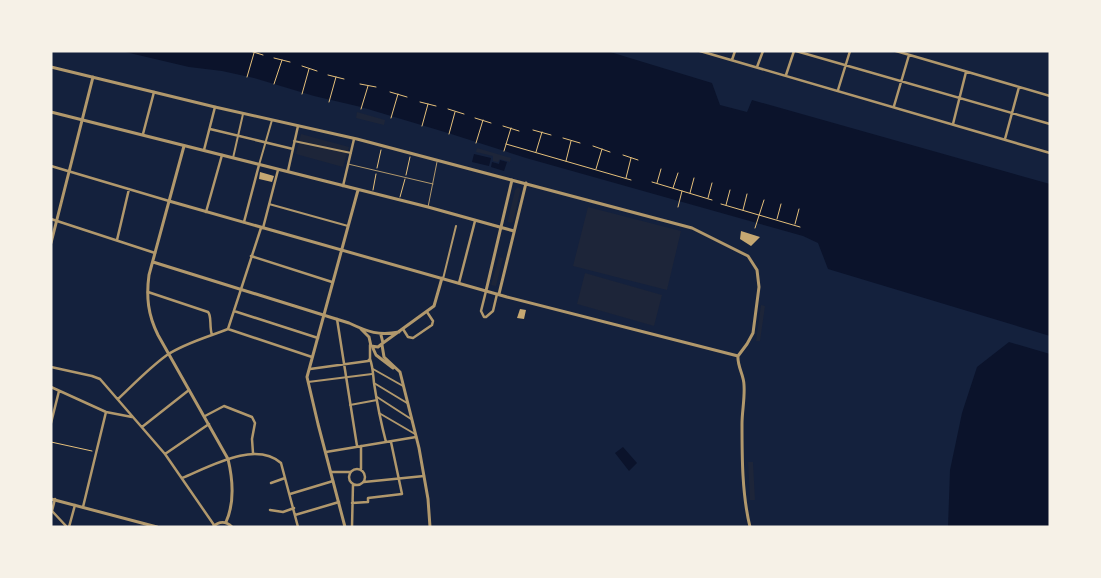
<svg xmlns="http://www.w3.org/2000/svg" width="1101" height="578" font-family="'PT Sans',sans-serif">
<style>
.green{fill:#1d2539}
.water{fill:#0b132b}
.building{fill:#c6a872}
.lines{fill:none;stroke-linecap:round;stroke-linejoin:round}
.path{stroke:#e5c07b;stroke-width:1}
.service{stroke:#b1986c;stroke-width:1}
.pedestrian{stroke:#b1986c;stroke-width:2}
.minor{stroke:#b1986c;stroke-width:2.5}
.tertiary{stroke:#b1986c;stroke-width:3}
</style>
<rect width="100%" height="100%" fill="#14213d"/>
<path class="green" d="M357,112L385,120L384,125L356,118Z
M301,134L349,147L343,167L296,154Z
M477,148L511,158L510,162L500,159L498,162L493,161V156L476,152Z
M518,187L520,189V192L513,222L511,223L508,222V220L515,190Z
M588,207L681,231L667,290L573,266Z
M499,257L503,258L496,286L491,285Z
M585,273L662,295L654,326L577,304Z
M761,305L765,306L760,341H756Z
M748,462H753L755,500H750Z"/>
<path class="water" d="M121,51H607L712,83L720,105L747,112L752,100L1050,184V336L828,269L818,243L803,236L526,158L448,133L361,107L314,96L254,78L222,71L189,67Z
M474,154L491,158L489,166L472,162Z
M500,160L507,162L504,171L491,167L492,162L499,164Z
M1009,342L1050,354V527H948L950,470L962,413L977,367Z
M623,447L637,463L629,471L615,453Z"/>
<path class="building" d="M260,172L274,176L272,182L259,179Z
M741,231L760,237L751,246L740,239Z
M520,309L526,310L524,319L517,318Z"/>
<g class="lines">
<path class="path" d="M250,51L263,55
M274,58L290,62
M302,66L317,71
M328,75L344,79
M247,77L254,53
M274,84L282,60
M360,84L376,87
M390,92L407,97
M302,94L309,69
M329,102L336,77
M420,102L436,106
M361,109L368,86
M448,109L464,114
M391,118L398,94
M475,118L491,123
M422,126L428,104
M503,126L519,131
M533,130L551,135
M449,134L455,112
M563,138L580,143
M476,143L483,120
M506,144L631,180
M593,146L610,152
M504,151L511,128
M536,152L542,132
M623,155L638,160
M566,161L571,141
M377,168L381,150
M596,169L602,149
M406,175L410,157
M626,178L631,158
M652,182L712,200
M657,183L661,169
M673,188L678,173
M373,190L376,174
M690,193L694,178
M400,197L405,179
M708,198L712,183
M721,204L800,227
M726,205L730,190
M678,207L682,191
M743,210L747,194
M777,219L781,204
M795,224L799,209
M755,228L764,200
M51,442L92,451"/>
<path class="service" d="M348,164L433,184
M428,207L437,162"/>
<path class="pedestrian" d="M294,141L351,153
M233,158L243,114
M259,165L272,120
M269,204L348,226
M443,279L456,226
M373,369L403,386
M308,382L372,374
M374,383L407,403
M377,397L411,419
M350,405L377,400
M379,413L415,434"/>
<path class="minor" d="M700,51L1050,153
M796,51L1050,124
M896,51L1050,96
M732,60L735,51
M757,67L763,51
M786,75L794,51
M838,90L850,51
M894,106L909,55
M953,124L966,72
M210,129L293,149
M143,134L154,92
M1005,139L1019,87
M204,150L215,107
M51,166L169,201
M288,171L298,126
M343,186L354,139
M206,212L222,155
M51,219L155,253
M244,222L259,165
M263,228L278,170
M117,240L129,189
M251,256L332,282
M459,283L475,221
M486,291L481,311L484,317H486L493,311L497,294
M148,292L208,312C212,316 209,326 212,335
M234,311L318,338
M337,319L357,446
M228,329L261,228
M228,329L312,357
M403,329L408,337L413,338L432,325L433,321L427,312
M370,359C373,367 373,374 374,383C377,403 381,423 386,442
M51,367L92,376L100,379L165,454L214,525
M310,369L368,361L370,359V345
M51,387L106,412L132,417
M118,399C134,384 149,368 167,355C185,343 208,337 228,329
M205,416L224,406L252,417L255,423L252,439L253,453
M51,423L59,391
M142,427L189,390
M361,446V469
M326,452L416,437
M165,454L209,424
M349 477a8 8 0 1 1 16 0a8 8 0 1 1-16 0Z
M331,472H350
M182,478C209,467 255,440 281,463L298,527
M364,482L424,476
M271,483L285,478
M290,494L333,481
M55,499L52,511L67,527
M352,503L368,502V498L402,494L391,442
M83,507L106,412
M270,510L283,512L294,508
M295,515L339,502
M69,527L75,505
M352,527L353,484"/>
<path class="tertiary" d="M51,67L215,107L357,139L692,228L748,256L757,270L759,287L753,333L747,344L738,356
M51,112L428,207L514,231
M184,146L149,275C146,297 148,315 158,335L228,459C233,480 235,502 226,522
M169,201L507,297L738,356
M51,243L93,77
M153,262L349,323C368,332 379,336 399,332
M486,291L512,180
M499,294L526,183
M361,329L369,337
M369,337L371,346L378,347L383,343L381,335
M383,343L434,306L442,278
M382,345L384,357L400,372L419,448L428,499L430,527
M372,346L376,355L393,368
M738,356C737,366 744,375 744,385C745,398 742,411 742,424C742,457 742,494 750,527
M51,499L157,527
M213,527C219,521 226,521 232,527
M345,527L318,424L307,377L358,190"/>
</g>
<rect width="1101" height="578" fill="none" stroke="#f6f1e7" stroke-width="105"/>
</svg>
